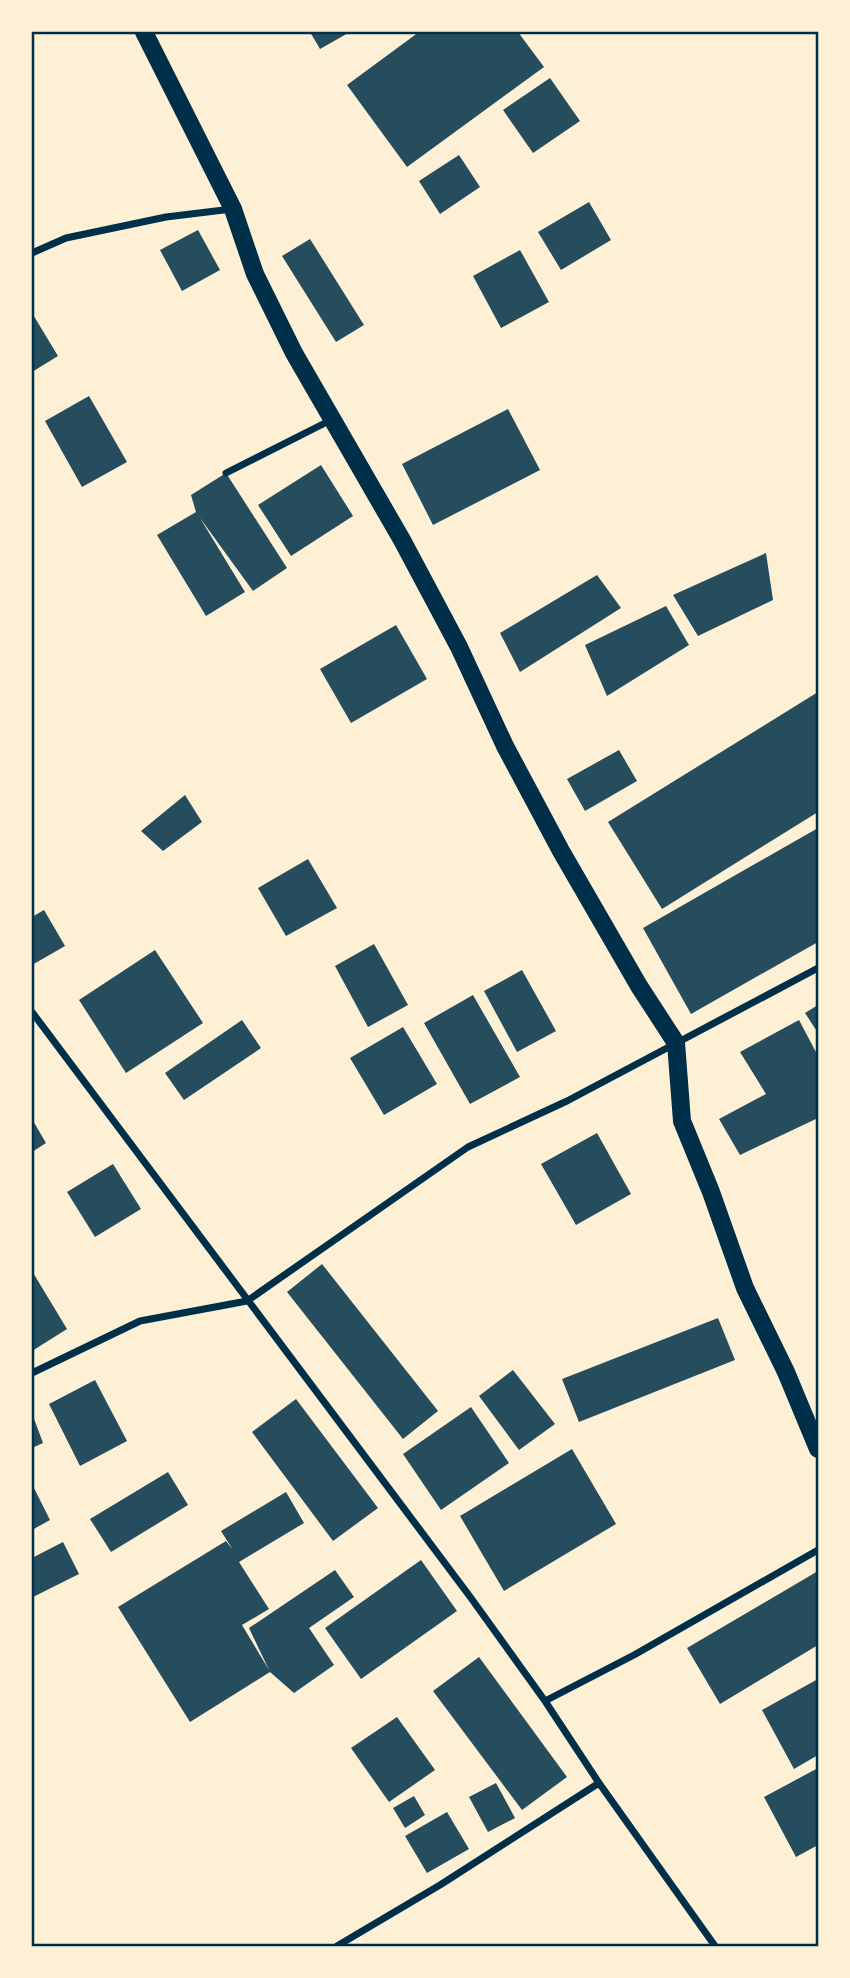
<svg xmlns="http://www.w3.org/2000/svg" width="850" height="1978" font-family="'PT Sans',sans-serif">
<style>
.building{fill:#264d5e}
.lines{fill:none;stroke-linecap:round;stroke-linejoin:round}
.minor{stroke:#003049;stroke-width:7}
.primary{stroke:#003049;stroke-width:18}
.neatline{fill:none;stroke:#003049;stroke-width:2.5}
</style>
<rect width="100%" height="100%" fill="#fdf0d5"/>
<path class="building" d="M310,32H350L320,49Z
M419,32H518L544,67L407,167L347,85Z
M550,78L580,121L533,153L503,110Z
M459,155L480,187L440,214L419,181Z
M589,202L611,240L561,270L538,232Z
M198,230L220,270L182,291L160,250Z
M310,239L364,325L336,342L282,256Z
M520,250L549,302L501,328L473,276Z
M32,313L58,356L32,372Z
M89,396L127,462L82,487L45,421Z
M508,409L540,470L433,525L402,464Z
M321,465L353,516L291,556L258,505Z
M226,473L287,568L253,591L200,518L245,592L206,616L157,535L196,512L191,495Z
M766,553L773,600L698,636L673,595Z
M597,575L621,608L520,672L500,633Z
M666,606L689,645L607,696L585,645Z
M396,625L427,679L351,723L320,669Z
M818,692V812L662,909L608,822Z
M619,750L637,781L585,811L567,779Z
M185,795L202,822L163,851L141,831Z
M818,828V942L691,1014L643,928Z
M308,859L337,908L286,936L258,888Z
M44,910L65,946L32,965V917Z
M374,944L408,1005L368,1027L335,966Z
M155,950L203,1023L126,1073L79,1000Z
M522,970L556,1031L517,1052L484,991Z
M473,995L520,1077L470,1104L424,1023Z
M818,1005V1033L805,1013Z
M242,1020L261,1048L184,1100L165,1073Z
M799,1020L818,1056V1118L740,1155L719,1119L766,1094L740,1052Z
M403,1027L437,1084L384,1115L350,1058Z
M32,1119L46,1143L32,1152Z
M597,1133L631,1194L576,1225L541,1164Z
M113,1164L141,1209L95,1237L67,1192Z
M322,1264L438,1411L403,1439L287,1292Z
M32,1271L67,1329L32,1351Z
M718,1318L735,1360L579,1422L562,1379Z
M513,1370L555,1424L519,1450L479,1396Z
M95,1380L127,1441L80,1466L49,1404Z
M296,1399L378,1508L333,1541L252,1432Z
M471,1407L509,1463L441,1510L403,1454Z
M33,1416L43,1443L32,1448V1417Z
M572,1449L616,1524L504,1591L460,1516Z
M168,1472L188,1505L111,1552L90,1519Z
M32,1484L50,1520L32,1530Z
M286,1492L304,1523L239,1562L269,1609L242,1625L269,1670L249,1628L335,1570L354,1597L309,1628L334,1665L294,1693L270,1672L190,1722L118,1607L226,1541L233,1550L221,1531Z
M63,1542L79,1574L33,1597L32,1558Z
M421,1560L457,1611L361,1679L325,1628Z
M818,1571V1645L720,1704L687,1648Z
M479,1657L567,1777L522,1810L433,1691Z
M818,1679V1755L794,1769L762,1710Z
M397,1717L435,1770L389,1802L351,1748Z
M818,1768V1845L796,1857L764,1797Z
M496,1783L515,1818L488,1832L469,1797Z
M414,1796L425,1815L405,1828L393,1808Z
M447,1812L469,1849L427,1873L405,1836Z"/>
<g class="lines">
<path class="minor" d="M32,253L66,238L166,217L232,209
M226,473L331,420
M32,1012L471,1598L545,1701L599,1783L715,1946
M32,1373L140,1321L247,1301L468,1147L567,1101L818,968
M545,1701L634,1655L818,1550
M337,1946L440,1885L599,1783"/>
<path class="primary" d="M144,32L233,209L255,274L294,353L402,540L459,647L505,746L561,851L639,986L676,1043L682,1121L711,1192L745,1288L786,1372L818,1449"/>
</g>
<rect width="850" height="1978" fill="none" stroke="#fdf0d5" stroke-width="66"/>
<rect x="33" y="33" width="784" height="1912" class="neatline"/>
</svg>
